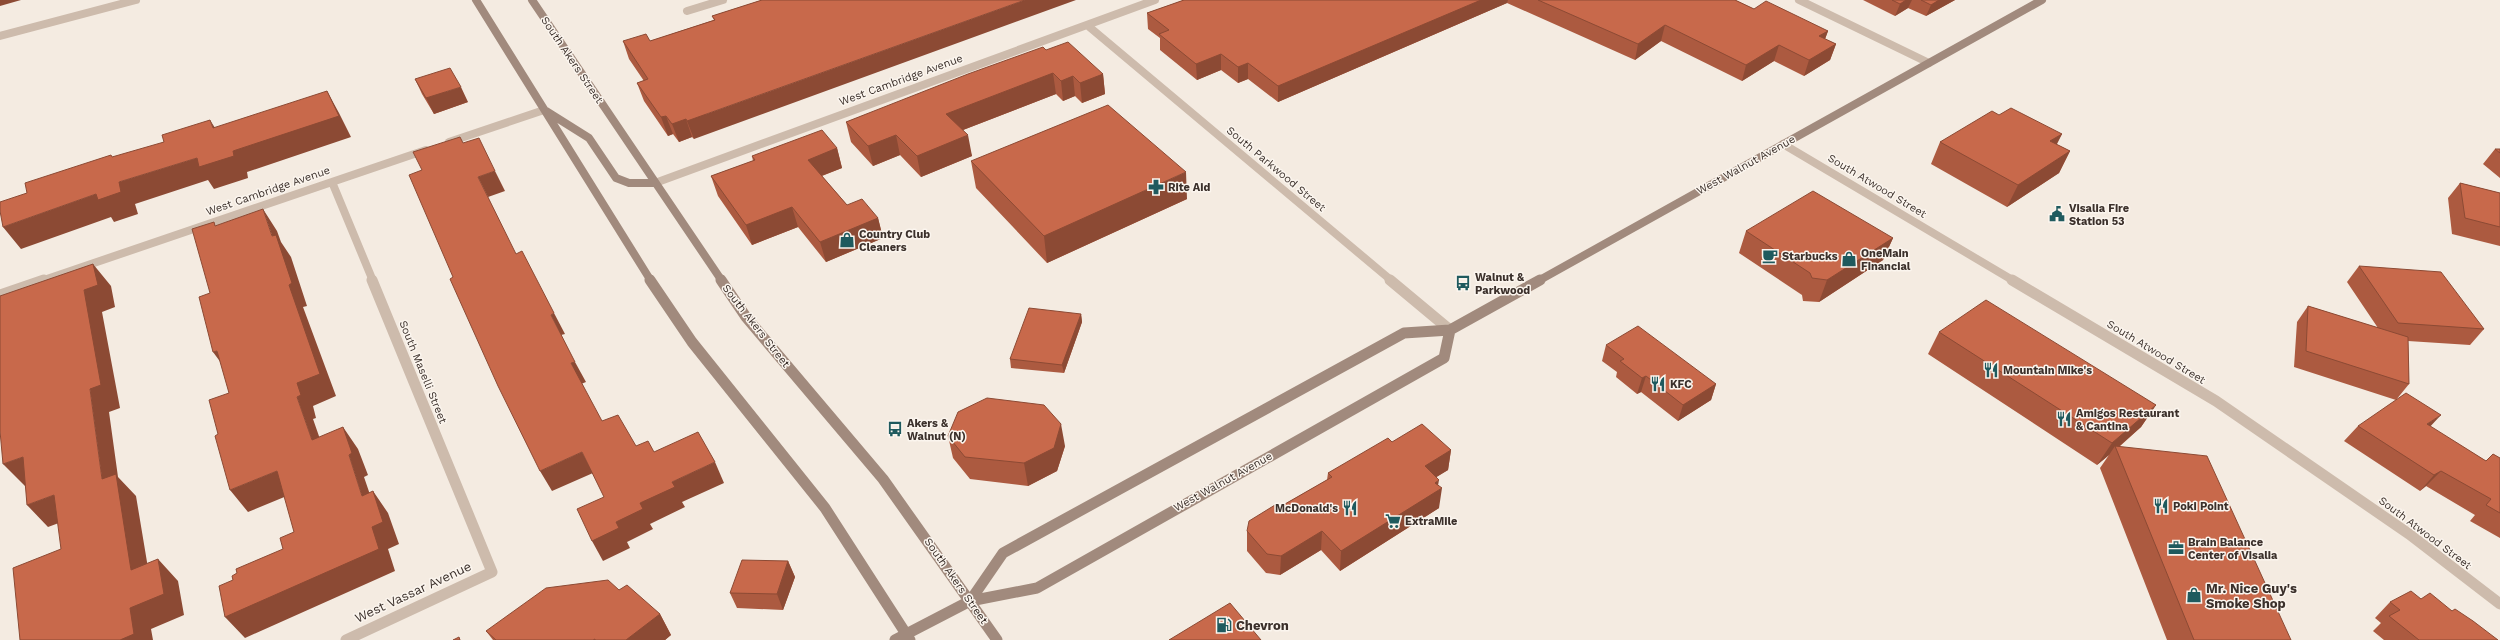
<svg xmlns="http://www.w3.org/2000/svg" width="2500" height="640" font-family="'Work Sans',sans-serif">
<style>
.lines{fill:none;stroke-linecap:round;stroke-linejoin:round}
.street-far1{stroke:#cdbbac;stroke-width:8}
.street{stroke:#cdbbac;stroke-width:11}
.secondary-far1{stroke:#a18a7d;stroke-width:8}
.secondary{stroke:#a18a7d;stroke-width:11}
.wall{fill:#ac5a40}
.shaded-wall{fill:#8c4a34}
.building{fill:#c8694b;stroke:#8c4a34}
.labels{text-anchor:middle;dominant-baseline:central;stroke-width:3;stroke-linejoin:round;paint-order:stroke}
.street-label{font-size:11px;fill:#3b302b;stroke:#fbf5ee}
.poi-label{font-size:11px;font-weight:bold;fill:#3b302b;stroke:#fbf5ee;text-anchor:start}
.near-poi-label{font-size:13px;font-weight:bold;fill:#3b302b;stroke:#fbf5ee;text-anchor:start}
.near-street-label{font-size:13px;fill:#3b302b;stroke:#fbf5ee}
</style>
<rect width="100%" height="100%" fill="#f4ebe1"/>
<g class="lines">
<path class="street-far1" d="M1799,0L1929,63
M687,11L723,0
M1087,25L1392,281
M0,36L136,0
M449,142L544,110
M1783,144L2014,281
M332,182L373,281
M655,183L1155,0
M41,281L426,150"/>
<path class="street" d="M1390,280L1450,330
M2012,280L2216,401L2409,534L2500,604
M0,295L44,280
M346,640L492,572L372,280"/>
<path class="secondary-far1" d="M476,0L651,281
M532,0L722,281
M546,111L589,138L616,178L629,183H655
M1538,281L2042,0"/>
<path class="secondary" d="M650,280L692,342L825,508L910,640
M721,280L746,317L883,479L997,640
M970,601L1003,553L1404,333L1450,330L1540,280
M895,640L970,601L1037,588L1444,358L1450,330"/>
</g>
<path class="wall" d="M762,0L694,139L692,137L679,142L673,134L668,136L644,101L637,83L644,81L629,59L623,41H650L714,20L712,16Z
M1184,0H1735L1754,9L1828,31L1825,39L1836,44L1830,60L1804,76L1774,61L1742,81L1661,41L1635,60L1507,3L1278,102L1248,79L1238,83L1221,70L1197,80L1160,50V38L1148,29L1147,13Z
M1863,0H1955L1926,16L1908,8L1895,16Z
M1046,50L1103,74L1105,94L1082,103L1075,96L1063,101L1056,94L963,130L972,156L921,177L900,155L873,166L851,142L846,122Z
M415,79L468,102L434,114L422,94Z
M1999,115L2062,134L2056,144L2070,151L2059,173L2007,207L1931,164L1940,142Z
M837,148L842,168L822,176L847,205L878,218L883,238L826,262L798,227L752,245L718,196L711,176L753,161L752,156Z
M2495,149H2500V178L2483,164Z
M971,161L1187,199L1047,263L976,188Z
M2460,183L2500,193V246L2452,234L2448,198Z
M1746,231L1893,238L1883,260L1819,302L1803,301L1802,295L1739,253Z
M2359,266L2484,329L2470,345L2408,341L2409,384L2396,400L2294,367L2297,322L2308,306L2378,328L2347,282Z
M1081,314L1082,322L1064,373L1011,368L1010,359Z
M1939,332L2156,405L2141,427L2119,447L2291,640H2167L2100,468L2109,455L2097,465L1928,354Z
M1606,345L1716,384L1711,400L1678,421L1641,392L1637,394L1616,377L1617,372L1602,361Z
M2358,426L2430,427L2486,461L2493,454L2500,458V538L2470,521L2475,515L2426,486L2420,491L2344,441Z
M948,436L1065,446L1057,471L1028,486L970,479L953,458Z
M1392,442L1451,450L1448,470L1436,477L1438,485L1439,508L1340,571L1321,550L1280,575L1266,573L1247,551V531L1278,508L1327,480L1328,473Z
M788,561L795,577L783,610L737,608L730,593Z
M619,590L660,614L671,635L665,640H493L486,631Z
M2421,599L2452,611L2498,640H2384L2373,631L2381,623L2375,618L2390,602Z"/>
<path class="shaded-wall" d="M0,0H21L0,6Z
M1025,0H1076L694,139L687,121Z
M1481,0H1508L1507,3L1278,102V86Z
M1906,0H1912L1908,8L1895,16L1900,4Z
M1939,0H1955L1926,16L1931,5Z
M1665,25L1661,41L1635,60L1638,44Z
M1828,31L1822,47L1819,36Z
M1836,44L1830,60L1804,76L1809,60Z
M1779,45L1774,61L1742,81L1746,65Z
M1221,54V70L1197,80L1196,64Z
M1248,63V79L1238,83V67Z
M1053,73L1056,94L950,135L946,114Z
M1103,74L1105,94L1082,103L1080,83Z
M1073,76L1075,96L1063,101L1061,81Z
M461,87L468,102L434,114L426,98Z
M327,91L339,113L351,137L247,172L248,178L214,189L208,180L135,204L138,214L114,222L111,217L21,249L3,227L96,194L119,182L197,158L233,151Z
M666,116L673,134L668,136L661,117Z
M686,119L692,137L679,142L672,124Z
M210,120L224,142L213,128Z
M2062,134L2051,156L2050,141Z
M896,135L900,155L873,166L868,146Z
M968,135L972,156L921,177L917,156Z
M837,148L842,168L813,179L808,160Z
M2070,151L2059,173L2007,207L2018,185Z
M495,171L505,191L488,197L478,177Z
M1186,172L1187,199L1047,263L1044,236Z
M792,207L798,227L752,245L746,225Z
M263,209L277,231L281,242L291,257L307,306L303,307L336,396L313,406L316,418L313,419L328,462L312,440L297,397V383L289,285Z
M878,218L883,238L826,262L820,242Z
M1893,238L1883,260L1819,302L1827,280Z
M93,264L111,286L115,307L102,312L120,408L109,412L118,477L136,496L152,592L131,570L102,479L90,389L84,290Z
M554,313L565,334L561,335L551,315Z
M1081,314L1082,322L1064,373L1062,365Z
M217,351L230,375L213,352Z
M575,362L586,382L581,384L571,363Z
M1646,376L1641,392L1637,394L1642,378Z
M1716,384L1711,400L1678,421L1683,405Z
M2156,405L2141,427L2116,449L2115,446L2109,455L2097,465L2112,443Z
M2441,415L2427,430V424Z
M1061,424L1065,446L1057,471L1028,486L1024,463Z
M343,427L358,449L368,475L364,477L378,518L362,496L349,455Z
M1451,450L1448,470L1422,486L1425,466Z
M582,452L593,473L552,491L540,471Z
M23,457L44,479L25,486L3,464Z
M715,462L724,483L682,502L685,507L650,524L653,529L627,542L630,548L603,561L592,541L640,503L672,482Z
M277,471L294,493L248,512L230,490Z
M2441,471L2426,486L2420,491L2434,475Z
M1439,480L1437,491L1442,488L1439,508L1340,571L1341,551Z
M373,491L388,513L399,544L388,549L395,571L245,638L225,617L372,527Z
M54,495L75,517L48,527L27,505Z
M1322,531L1321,550L1280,575L1281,556Z
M158,559L178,581L184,615L151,629L153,640H120L130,608Z
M788,561L795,577L783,610L777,594Z
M660,614L671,635L665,640H626Z"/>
<path class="building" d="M762,0H1025L687,121L686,119L672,124L666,116L661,117L637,83L648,79L623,41L646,34L650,41L715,20L712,16Z
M1184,0H1481L1278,86L1248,63L1238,67L1221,54L1196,64L1159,34L1169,30L1147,13Z
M1538,0H1735L1754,9L1766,1L1828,31L1819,36L1836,44L1809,60L1779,45L1746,65L1665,25L1638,44Z
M1892,0H1906L1900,4Z
M1921,0H1939L1931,5Z
M1068,42L1103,74L1080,83L1073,76L1061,81L1053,73L946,114L968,135L917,156L896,135L868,146L846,122L968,74L1043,47L1046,50Z
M450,68L461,87L426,98L415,79Z
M327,91L339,116L233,151L234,156L199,167L197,158L119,182L121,192L98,200L96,194L3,227L0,211V202L27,193L25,183L111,155L112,157L164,142L162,135L210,120L213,128Z
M1108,105L1186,172L1044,236L971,161Z
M2011,108L2062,134L2050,141L2070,151L2018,185L1940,142L1992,111L1999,115Z
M822,130L837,148L808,160L847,205L862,199L878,218L820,242L792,207L746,225L711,176L755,160L752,156Z
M460,137L463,143L479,138L495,171L478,177L516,254L522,251L554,313L551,315L575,362L571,363L602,421L618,415L636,446L648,441L654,452L698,432L715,462L672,482L675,487L640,503L643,509L616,522L619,528L592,541L577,509L604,497L582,452L540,471L498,386L450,279L453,277L409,175L422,170L413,152Z
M2495,149H2500V153Z
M2460,183L2500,193V227L2465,218Z
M1813,191L1893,238L1827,280L1812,278L1810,273L1746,231Z
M263,209L272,236L276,235L292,283L289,285L320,374L297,383L301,395L297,397L312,440L343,427L352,453L349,455L362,496L373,491L383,522L372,527L379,549L225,617L219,586L233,580L232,576L237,573L236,569L283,549L280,538L294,532L277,471L230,490L215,436L218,434L209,400L229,393L217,351L213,352L199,297L210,293L192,229L214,222L215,226Z
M93,264L98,285L84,290L101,385L90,389L102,479L116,474L131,570L158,559L164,594L130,608L134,634L120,640H20L13,568L61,549L54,495L27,505L23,457L3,464L0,431V296Z
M2359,266L2441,272L2484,329L2398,323Z
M1986,300L2156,405L2112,443L1939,332Z
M2308,306L2408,337L2409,384L2306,351Z
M1029,308L1081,314L1062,365L1010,359Z
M1638,326L1716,384L1683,405L1646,376L1642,378L1620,361L1624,359L1606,345Z
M2406,393L2441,415L2427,424L2486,461L2493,454L2500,458V513L2486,505L2491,499L2441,471L2434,475L2358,426Z
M987,398L1044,405L1061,424L1054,448L1024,463L965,457L948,436L958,412Z
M1422,424L1451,450L1425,466L1439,480L1435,483L1442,488L1341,551L1322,531L1281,556L1267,554L1247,531L1249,521L1275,505L1278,508L1332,477L1328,473L1388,438L1392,442Z
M2115,446L2207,456L2291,640H2194Z
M742,560L788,561L777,594L730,593Z
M608,580L619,590L627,585L660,614L626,640H595V639L593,640H496L486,631L546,588Z
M2411,591L2421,599L2430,593L2452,611L2455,609L2473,621L2498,640H2419L2389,616L2400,610L2390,602Z
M1230,603L1261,640H1169Z
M459,637L460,640H453Z"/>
<defs>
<symbol id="pharmacy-bare" viewBox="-9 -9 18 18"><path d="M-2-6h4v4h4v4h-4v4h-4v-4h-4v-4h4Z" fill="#1f5a5e" stroke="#fbf5ee" stroke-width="2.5" paint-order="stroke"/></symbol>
<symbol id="civic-bare" viewBox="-9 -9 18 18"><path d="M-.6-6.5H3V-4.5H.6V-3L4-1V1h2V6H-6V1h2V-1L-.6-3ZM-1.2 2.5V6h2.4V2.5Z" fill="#1f5a5e" stroke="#fbf5ee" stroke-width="2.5" paint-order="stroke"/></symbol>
<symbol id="shop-bare" viewBox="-9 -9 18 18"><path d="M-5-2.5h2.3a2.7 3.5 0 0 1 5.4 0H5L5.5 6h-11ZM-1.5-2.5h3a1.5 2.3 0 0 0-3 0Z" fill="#1f5a5e" stroke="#fbf5ee" stroke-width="2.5" paint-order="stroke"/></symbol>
<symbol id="cafe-bare" viewBox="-9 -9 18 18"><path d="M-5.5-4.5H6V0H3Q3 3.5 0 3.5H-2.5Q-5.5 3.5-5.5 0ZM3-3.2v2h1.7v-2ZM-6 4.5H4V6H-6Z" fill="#1f5a5e" stroke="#fbf5ee" stroke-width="2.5" paint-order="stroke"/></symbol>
<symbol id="bus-bare" viewBox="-9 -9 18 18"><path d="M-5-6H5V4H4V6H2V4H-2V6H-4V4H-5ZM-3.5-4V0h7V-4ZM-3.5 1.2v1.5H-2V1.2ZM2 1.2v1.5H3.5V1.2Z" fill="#1f5a5e" stroke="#fbf5ee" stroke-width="2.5" paint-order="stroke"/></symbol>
<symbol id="restaurant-bare" viewBox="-9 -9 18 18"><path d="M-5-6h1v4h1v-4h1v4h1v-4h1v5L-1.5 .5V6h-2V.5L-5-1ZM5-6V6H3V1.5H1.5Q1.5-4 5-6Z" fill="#1f5a5e" stroke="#fbf5ee" stroke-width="2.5" paint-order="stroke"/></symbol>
<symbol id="supermarket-bare" viewBox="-9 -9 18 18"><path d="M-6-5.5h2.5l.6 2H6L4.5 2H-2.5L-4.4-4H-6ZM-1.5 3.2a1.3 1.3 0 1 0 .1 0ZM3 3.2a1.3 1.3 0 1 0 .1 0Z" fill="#1f5a5e" stroke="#fbf5ee" stroke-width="2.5" paint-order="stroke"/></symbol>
<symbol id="office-bare" viewBox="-9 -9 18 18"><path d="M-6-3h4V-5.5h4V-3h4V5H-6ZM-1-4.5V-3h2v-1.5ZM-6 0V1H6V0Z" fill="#1f5a5e" stroke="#fbf5ee" stroke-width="2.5" paint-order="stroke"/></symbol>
<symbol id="fuel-bare" viewBox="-9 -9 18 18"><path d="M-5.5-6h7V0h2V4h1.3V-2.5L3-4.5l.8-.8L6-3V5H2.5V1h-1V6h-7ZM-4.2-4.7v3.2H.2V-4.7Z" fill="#1f5a5e" stroke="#fbf5ee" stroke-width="2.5" paint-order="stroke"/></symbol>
</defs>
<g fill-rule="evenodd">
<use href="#pharmacy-bare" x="1145" y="176" width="22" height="22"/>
<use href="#civic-bare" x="2046" y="203" width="22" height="22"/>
<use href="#shop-bare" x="836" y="229" width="22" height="22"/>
<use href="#cafe-bare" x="1759" y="245" width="22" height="22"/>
<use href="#shop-bare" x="1838" y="248" width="22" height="22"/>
<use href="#bus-bare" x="1452" y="272" width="22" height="22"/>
<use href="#restaurant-bare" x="1980" y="359" width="22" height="22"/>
<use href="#restaurant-bare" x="1647" y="373" width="22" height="22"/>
<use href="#restaurant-bare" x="2053" y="408" width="22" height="22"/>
<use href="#bus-bare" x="884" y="418" width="22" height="22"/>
<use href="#restaurant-bare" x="2150" y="495" width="22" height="22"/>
<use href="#restaurant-bare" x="1339" y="497" width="22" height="22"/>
<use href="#supermarket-bare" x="1382" y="510" width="22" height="22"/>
<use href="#office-bare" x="2165" y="537" width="22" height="22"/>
<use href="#shop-bare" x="2183" y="584" width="22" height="22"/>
<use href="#fuel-bare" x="1213" y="614" width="22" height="22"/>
</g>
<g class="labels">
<g class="street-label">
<text transform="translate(572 60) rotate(56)">South Akers Street</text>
<text transform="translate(901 80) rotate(-20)">West Cambridge Avenue</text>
<text transform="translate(1746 165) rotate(-29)">West Walnut Avenue</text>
<text transform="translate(1276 169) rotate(40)">South Parkwood Street</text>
<text transform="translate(1877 186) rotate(31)">South Atwood Street</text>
<text transform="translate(268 191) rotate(-19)">West Cambridge Avenue</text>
<text transform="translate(756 326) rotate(52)">South Akers Street</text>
<text transform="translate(2156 352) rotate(31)">South Atwood Street</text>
<text transform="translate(423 372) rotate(68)">South Maselli Street</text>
<text transform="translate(1223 482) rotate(-29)">West Walnut Avenue</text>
<text transform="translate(2425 533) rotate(37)">South Atwood Street</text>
<text transform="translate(956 581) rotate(55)">South Akers Street</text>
</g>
<g class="poi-label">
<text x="1168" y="187">Rite Aid</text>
<text x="2069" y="208">Visalia Fire<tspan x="2069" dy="13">Station 53</tspan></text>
<text x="859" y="234">Country Club<tspan x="859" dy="13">Cleaners</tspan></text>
<text x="1861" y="253">OneMain<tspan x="1861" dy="13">Financial</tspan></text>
<text x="1782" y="256">Starbucks</text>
<text x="1475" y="277">Walnut &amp;<tspan x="1475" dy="13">Parkwood</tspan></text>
<text x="2003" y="370">Mountain Mike's</text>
<text x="1670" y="384">KFC</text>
<text x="2076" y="413">Amigos Restaurant<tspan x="2076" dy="13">&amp; Cantina</tspan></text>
<text x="907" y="423">Akers &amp;<tspan x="907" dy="13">Walnut (N)</tspan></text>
<text x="2173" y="506">Poki Point</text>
<text x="1338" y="508" text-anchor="end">McDonald's</text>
<text x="1405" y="521">ExtraMile</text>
<text x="2188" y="542">Brain Balance<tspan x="2188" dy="13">Center of Visalia</tspan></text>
</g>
<g class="near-poi-label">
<text x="2206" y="588">Mr. Nice Guy's<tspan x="2206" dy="15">Smoke Shop</tspan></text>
<text x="1236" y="625">Chevron</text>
</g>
<g class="near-street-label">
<text transform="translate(413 592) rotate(-25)">West Vassar Avenue</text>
</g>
</g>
</svg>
